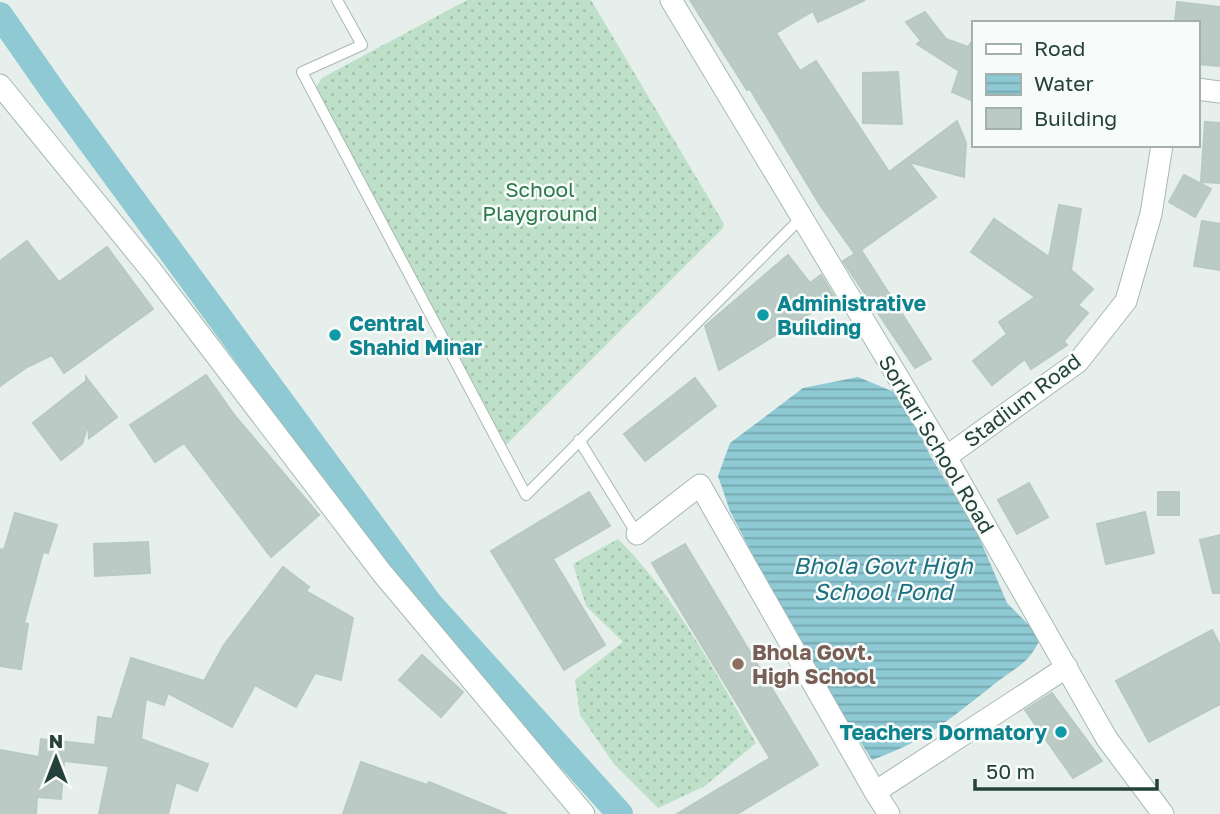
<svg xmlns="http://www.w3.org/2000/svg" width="1220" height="814" font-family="'Golos Text',sans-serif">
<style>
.grass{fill:url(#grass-dots)}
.water{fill:url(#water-rules)}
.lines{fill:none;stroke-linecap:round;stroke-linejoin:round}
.canal{stroke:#8ec9d4;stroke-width:26}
.building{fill:#bbcac4;stroke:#b8c9c2;stroke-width:2}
.lane-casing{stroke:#a8b8b2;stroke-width:12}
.street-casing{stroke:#a8b8b2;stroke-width:23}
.secondary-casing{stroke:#a4bbb3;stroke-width:23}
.lane{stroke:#fff;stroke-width:10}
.street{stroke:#fff;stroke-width:21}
.secondary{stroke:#fff;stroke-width:21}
.culture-dot{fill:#0f9aa8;stroke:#f7fbf9;stroke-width:2.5}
.education-dot{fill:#8d6e63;stroke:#f7fbf9;stroke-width:2.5}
.labels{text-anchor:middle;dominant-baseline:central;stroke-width:5;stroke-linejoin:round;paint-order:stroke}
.park-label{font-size:21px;fill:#2d7a4b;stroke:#f7fbf9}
.culture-label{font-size:21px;font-weight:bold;fill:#0d838f;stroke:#f7fbf9;text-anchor:start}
.street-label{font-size:21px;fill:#24423a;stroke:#f7fbf9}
.education-label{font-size:21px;font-weight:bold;fill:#785e54;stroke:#f7fbf9;text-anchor:start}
.water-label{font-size:23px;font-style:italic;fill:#1c6f80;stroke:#f7fbf9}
</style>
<defs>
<pattern id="grass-dots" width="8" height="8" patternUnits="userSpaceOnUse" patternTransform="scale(1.75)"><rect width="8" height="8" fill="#bfe0c8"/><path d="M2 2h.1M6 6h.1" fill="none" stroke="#a4c1ad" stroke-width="1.8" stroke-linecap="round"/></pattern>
<pattern id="water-rules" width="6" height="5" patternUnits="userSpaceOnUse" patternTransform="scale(1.75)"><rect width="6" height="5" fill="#8ec9d4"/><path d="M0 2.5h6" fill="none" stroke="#74a5ad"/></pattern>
</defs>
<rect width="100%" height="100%" fill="#e6efeb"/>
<path class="grass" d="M467,0H591L724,224L723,228L505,446L316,87L322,78Z
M618,539C676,597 715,672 756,743L705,786L658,808L614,764L580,715L575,680L623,642L586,606L573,564Z"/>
<path class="water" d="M858,377L899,394L931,457L976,530L1007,603L1041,637C1029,665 1014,668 992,686C947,721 927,740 872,760L815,671L764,577L730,511L718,476L730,443L803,388Z"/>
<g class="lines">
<path class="canal" d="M0,15L53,91L430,604L620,814"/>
</g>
<path class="building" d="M690,0H865L818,22L813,11L776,33L800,71L816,61L889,172L957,121L966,143L964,177L909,162L936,197L855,254L820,205L750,89L747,90Z
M1177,2L1220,7V66L1197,64V23H1175Z
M925,12L946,39L968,47L973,40V101L952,92L959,71L917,44L921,41L906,22Z
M898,72L902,124L863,123V73Z
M1205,122L1220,123V183L1201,182Z
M1184,175L1211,189L1195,217L1169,202Z
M1059,205L1081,209L1071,270L1093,289L1078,305L1088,313L1064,341L1067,345L1031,369L1025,359L992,385L973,361L1007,334L999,322L1035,297L971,252L994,219L1049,257Z
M1202,221L1220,224V270L1194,266Z
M27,241L59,282L107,247L153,309L64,373L52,355L27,367L0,386V261Z
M861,250L931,359L915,368L843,261Z
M788,255L810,283L821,275L835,298L719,370L705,326Z
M206,375L235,416L319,515L271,557L184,443L155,462L130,425Z
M86,377L117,417L89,438L88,424L82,444L61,460L33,423L86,381Z
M695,378L716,406L645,461L624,434Z
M1029,483L1048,517L1017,534L998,500Z
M589,492L610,526L553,559L605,645L564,670L491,551Z
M1158,492H1179V515H1158Z
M1145,512L1154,553L1106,564L1097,524Z
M15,513L57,525L48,553L43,552L24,623L28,624L21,669L0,666V549L4,550Z
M1220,535V593H1213L1200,540Z
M148,542L150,573L95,576L94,544Z
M685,544L818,765L737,814H677L770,758L652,563Z
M283,567L309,587L306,591L353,618L341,680L315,673L296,707L255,685L232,727L168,693L164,705L146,699L141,739L208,764L197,791L176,782L168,814H99L109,766L64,761L61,799L37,797L36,814H0V750L39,757L41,739L95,745L98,717L112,719L131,658L204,681L224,645Z
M1212,630L1220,645V704L1149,742L1116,681Z
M422,655L463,692L441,717L399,680Z
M1052,693L1102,761L1073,778L1025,710Z
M361,762L427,785L429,782L507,814H343Z"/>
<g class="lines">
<defs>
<path id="lane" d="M337,0L362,45L302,72L526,495L802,217
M579,440L637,534"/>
<path id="street" d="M1197,89L1220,92
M946,457L1078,362L1126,301L1151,214L1162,145
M637,534L700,485L875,792L1067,667
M875,792L889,814"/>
<path id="secondary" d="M671,0L946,457L1107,739L1163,814
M0,85L151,270L382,573L584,814"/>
</defs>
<use href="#lane" class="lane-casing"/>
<use href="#street" class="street-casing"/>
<use href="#secondary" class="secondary-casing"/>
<use href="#lane" class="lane"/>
<use href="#street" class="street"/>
<use href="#secondary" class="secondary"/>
</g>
<g class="culture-dot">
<circle cx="763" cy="315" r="7"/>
<circle cx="335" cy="335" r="7"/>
<circle cx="1061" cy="732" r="7"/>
</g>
<circle class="education-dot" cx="738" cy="664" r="7"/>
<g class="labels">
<g class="park-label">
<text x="540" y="189">School<tspan x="540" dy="24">Playground</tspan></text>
</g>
<g class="culture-label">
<text x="777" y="303">Administrative<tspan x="777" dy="24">Building</tspan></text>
<text x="349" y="323">Central<tspan x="349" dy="24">Shahid Minar</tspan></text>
<text x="1047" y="732" text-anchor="end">Teachers Dormatory</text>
</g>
<g class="street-label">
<text transform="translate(1022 400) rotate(-37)">Stadium Road</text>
<text transform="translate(937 444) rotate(59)">Sorkari School Road</text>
</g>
<g class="education-label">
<text x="752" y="652">Bhola Govt.<tspan x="752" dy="24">High School</tspan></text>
</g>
<g class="water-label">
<text x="883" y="565">Bhola Govt High<tspan x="883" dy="26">School Pond</tspan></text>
</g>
</g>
<rect x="972" y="21" width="228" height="126" fill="#f7fbf9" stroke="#a3b1ad" stroke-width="2"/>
<rect x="986" y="44" width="35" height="10" fill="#ffffff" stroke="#a3b1ad" stroke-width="2"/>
<text x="1034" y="56" font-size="21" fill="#24423a">Road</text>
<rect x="986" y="74" width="35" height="21" fill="url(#water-rules)" stroke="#a3b1ad" stroke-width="2"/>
<text x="1034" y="91" font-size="21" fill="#24423a">Water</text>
<rect x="986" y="108" width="35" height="21" fill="#bbcac4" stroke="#a3b1ad" stroke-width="2"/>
<text x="1034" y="126" font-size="21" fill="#24423a">Building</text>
<g transform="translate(56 758)" stroke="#f7fbf9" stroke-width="5" paint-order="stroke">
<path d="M0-5L12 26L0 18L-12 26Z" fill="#24423a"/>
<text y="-10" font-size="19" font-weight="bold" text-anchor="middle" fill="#24423a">N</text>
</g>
<path d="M975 779v10h182v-10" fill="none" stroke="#24423a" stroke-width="3.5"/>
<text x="986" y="779" font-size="21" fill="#24423a" stroke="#f7fbf9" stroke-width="5" paint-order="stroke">50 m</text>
</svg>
